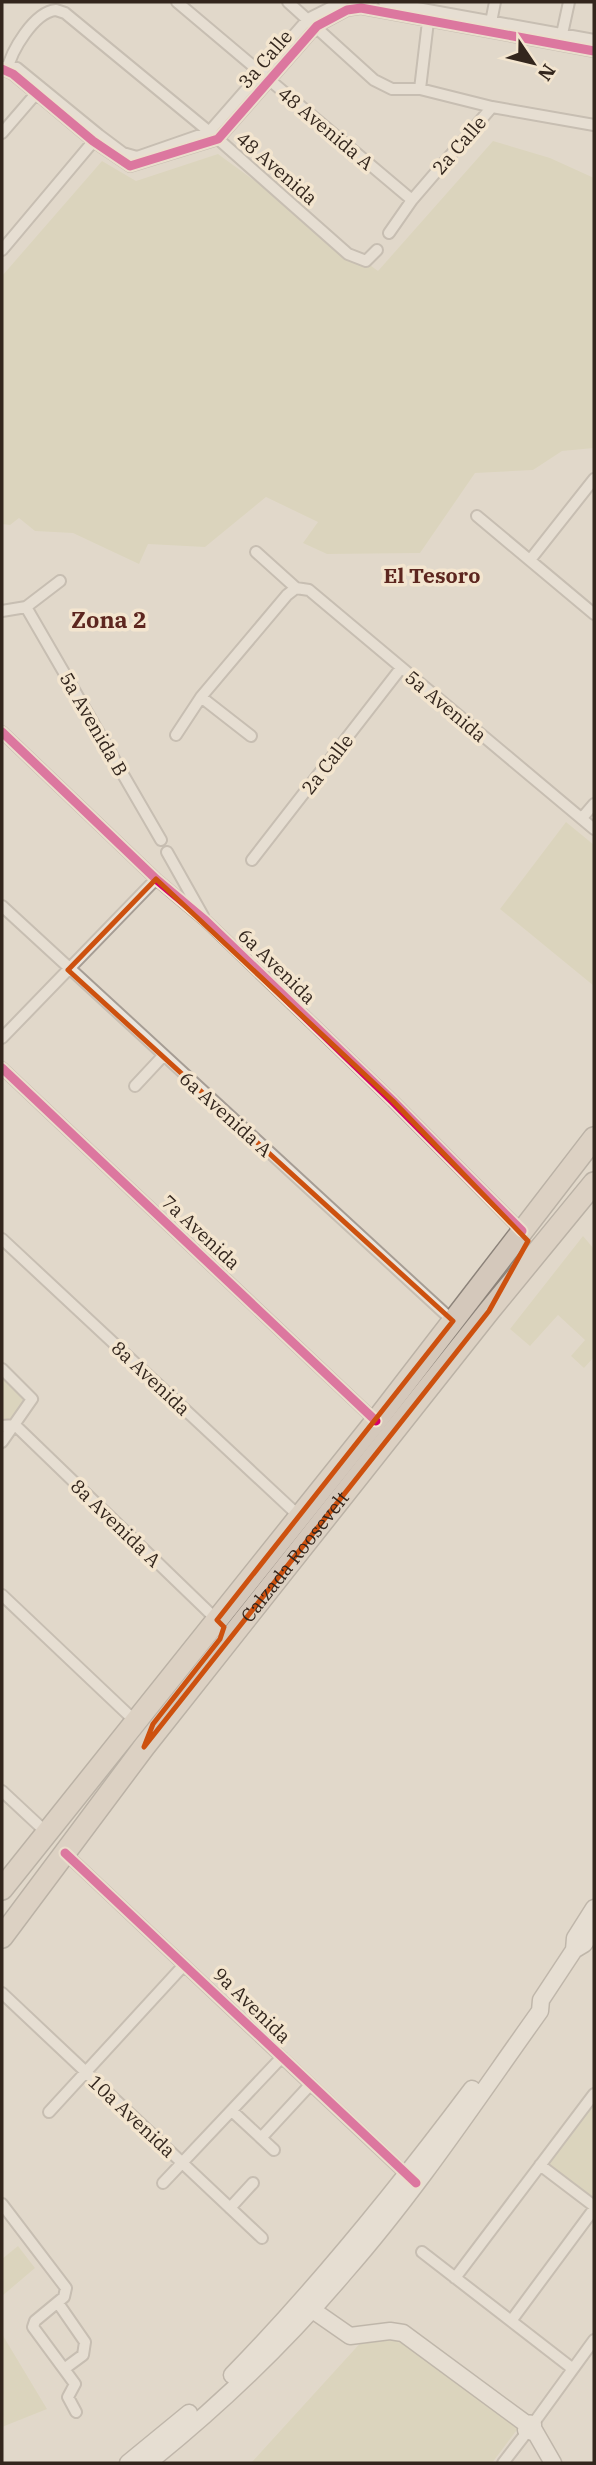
<svg xmlns="http://www.w3.org/2000/svg" width="596" height="2465" font-family="'IBM Plex Serif',serif">
<style>
.green{fill:#d3cfad}
.lines{fill:none;stroke-linecap:round;stroke-linejoin:round}
.street-casing{stroke:#a69d94;stroke-width:14}
.secondary-casing{stroke:#968d84;stroke-width:19}
.highway-casing{stroke:#8c837a;stroke-width:24}
.street{stroke:#eae4db;stroke-width:10}
.secondary{stroke:#eae4db;stroke-width:16}
.highway{stroke:#d4c8bb;stroke-width:21}
.cycleway-casing{stroke:#f3e5cf;stroke-width:13}
.cycleway{stroke:#d6006c;stroke-width:9}
.marked{fill:none;stroke:#cd510f;stroke-width:5;stroke-linejoin:round}
.labels{text-anchor:middle;dominant-baseline:central;stroke-width:7;stroke-linejoin:round;paint-order:stroke}
.street-label{font-size:19px;fill:#33261d;stroke:#f3e5cf}
.neighbourhood-label{font-size:21px;font-weight:bold;fill:#5d261f;stroke:#f3e5cf}
.quarter-label{font-size:23px;font-weight:bold;fill:#5d261f;stroke:#f3e5cf}
</style>
<rect width="100%" height="100%" fill="#e1d8ca"/>
<path class="green" d="M493,141L550,158L594,178V448L562,451L533,470L475,473L420,553L327,554L303,543L318,522L266,497L205,547L148,544L139,564L73,533L35,531L19,518L10,525L2,524V276L102,161L136,181L218,154L378,271Z
M566,822L594,845V986L500,909Z
M583,1236L594,1249V1357L584,1368L571,1356L585,1340L558,1315L530,1346L510,1329Z
M2,1373L29,1399L13,1422H2Z
M594,2099V2203L544,2165Z
M18,2246L35,2268L2,2296V2259Z
M2,2334L47,2409L2,2427Z
M398,2337L519,2427L492,2463H251L364,2339Z"/>
<g class="lines">
<defs>
<path id="street" d="M177,2L412,200
M288,2L374,80L392,89H420L492,107L594,125
M384,2L594,40
M56,10L65,13L218,139L348,254L366,261L377,250
M491,22L495,2
M562,34L569,2
M2,67L17,68L99,135L123,153L137,157L209,132L308,19L342,2
M2,69L13,74L93,141L130,166L218,139L317,26L347,10L361,8L594,51
M7,71C11,51 34,12 56,10
M420,89L429,13
M2,133L40,89
M389,233L412,200L492,107
M2,250L97,137
M477,516L594,614
M256,552L296,588L309,590L594,829
M530,560L594,479
M26,607L161,840
M26,607L60,581
M2,611L26,607
M201,697L251,736
M2,732L156,879L206,921L393,1101L522,1231
M176,735L201,697L287,595L296,588
M582,818L594,804
M167,852L203,916
M252,860L401,668
M2,906L453,1321
M2,1038L156,879
M2,1068L376,1421
M135,1086L163,1056
M2,1239L299,1516
M2,1369L32,1399L2,1442
M2,1426L15,1425L217,1620
M2,1595L135,1721
M2,1791L47,1833
M65,1853L411,2179
M2,1993L262,2238
M232,2111L274,2150
M49,2112L184,1965
M261,2138L310,2085
M540,2165L594,2206
M163,2183L282,2057
M2,2204L66,2288L64,2297L35,2321L33,2327L75,2384L68,2397L76,2412
M230,2208L253,2183
M422,2252L573,2369
M455,2278L594,2094
M58,2303L85,2342L83,2355L64,2369
M511,2321L594,2209
M533,2424L594,2340
M503,2463L527,2432"/>
<path id="secondary" d="M574,1950L584,1944L594,1929
M304,2304L350,2336L390,2331L403,2333L525,2423L533,2424V2432L526,2430L527,2425
M232,2375C319,2286 397,2189 472,2089
M534,2430L553,2463
M128,2463L189,2413
M148,2463C219,2406 287,2341 346,2271C417,2190 477,2099 540,2011L541,2000L574,1950L575,1938L594,1908"/>
<g id="highway">
<path d="M2,1889L376,1421L594,1138"/>
<path id="s1" d="M2,1937L144,1747L489,1311L594,1183"/>
</g>
</defs>
<use href="#street" class="street-casing"/>
<use href="#secondary" class="secondary-casing"/>
<use href="#highway" class="highway-casing"/>
<use href="#street" class="street"/>
<use href="#secondary" class="secondary"/>
<use href="#highway" class="highway"/>
<defs>
<path id="cycleway" d="M2,69L13,74L93,141L130,166L218,139L317,26L347,10L361,8L594,51
M2,732L156,879L206,921L393,1101L522,1231
M2,1068L376,1421
M65,1853L416,2183"/>
</defs>
<use href="#cycleway" class="cycleway-casing"/>
<use href="#cycleway" class="cycleway"/>
</g>
<path d="M0 0H596V2465H0ZM156,879L393,1101L528,1241L489,1311L144,1747L153,1724L220,1639L224,1627L217,1620L453,1321L68,970Z" fill="#e1d8ca" fill-opacity=".55" fill-rule="evenodd"/>
<path class="marked" d="M156,879L393,1101L528,1241L489,1311L144,1747L153,1724L220,1639L224,1627L217,1620L453,1321L68,970Z"/>
<g class="labels">
<g class="street-label">
<text transform="translate(265 59) rotate(-49)">3a Calle</text>
<text transform="translate(326 128) rotate(40)">48 Avenida A</text>
<text transform="translate(459 145) rotate(-49)">2a Calle</text>
<text transform="translate(277 168) rotate(41)">48 Avenida</text>
<text transform="translate(446 706) rotate(40)">5a Avenida</text>
<text transform="translate(94 724) rotate(60)">5a Avenida B</text>
<text transform="translate(327 764) rotate(-52)">2a Calle</text>
<text transform="translate(277 966) rotate(44)">6a Avenida</text>
<text transform="translate(226 1114) rotate(42)">6a Avenida A</text>
<text transform="translate(201 1232) rotate(43)">7a Avenida</text>
<text transform="translate(151 1378) rotate(43)">8a Avenida</text>
<text transform="translate(116 1523) rotate(44)">8a Avenida A</text>
<text stroke="none"><textPath href="#s1" startOffset="480">Calzada Roosevelt</textPath></text>
<text transform="translate(252 2005) rotate(44)">9a Avenida</text>
<text transform="translate(132 2116) rotate(43)">10a Avenida</text>
</g>
<g class="neighbourhood-label">
<text x="432" y="575">El Tesoro</text>
</g>
<g class="quarter-label">
<text x="109" y="619">Zona 2</text>
</g>
</g>
<rect width="596" height="2465" fill="none" stroke="#33261d" stroke-width="7"/>
<g transform="translate(533 63) rotate(125)" stroke="#f3e5cf" stroke-width="5" paint-order="stroke">
<path d="M0-5L12 26L0 18L-12 26Z" fill="#33261d"/>
<text y="-10" font-size="19" font-weight="bold" text-anchor="middle" fill="#33261d">N</text>
</g>
</svg>
